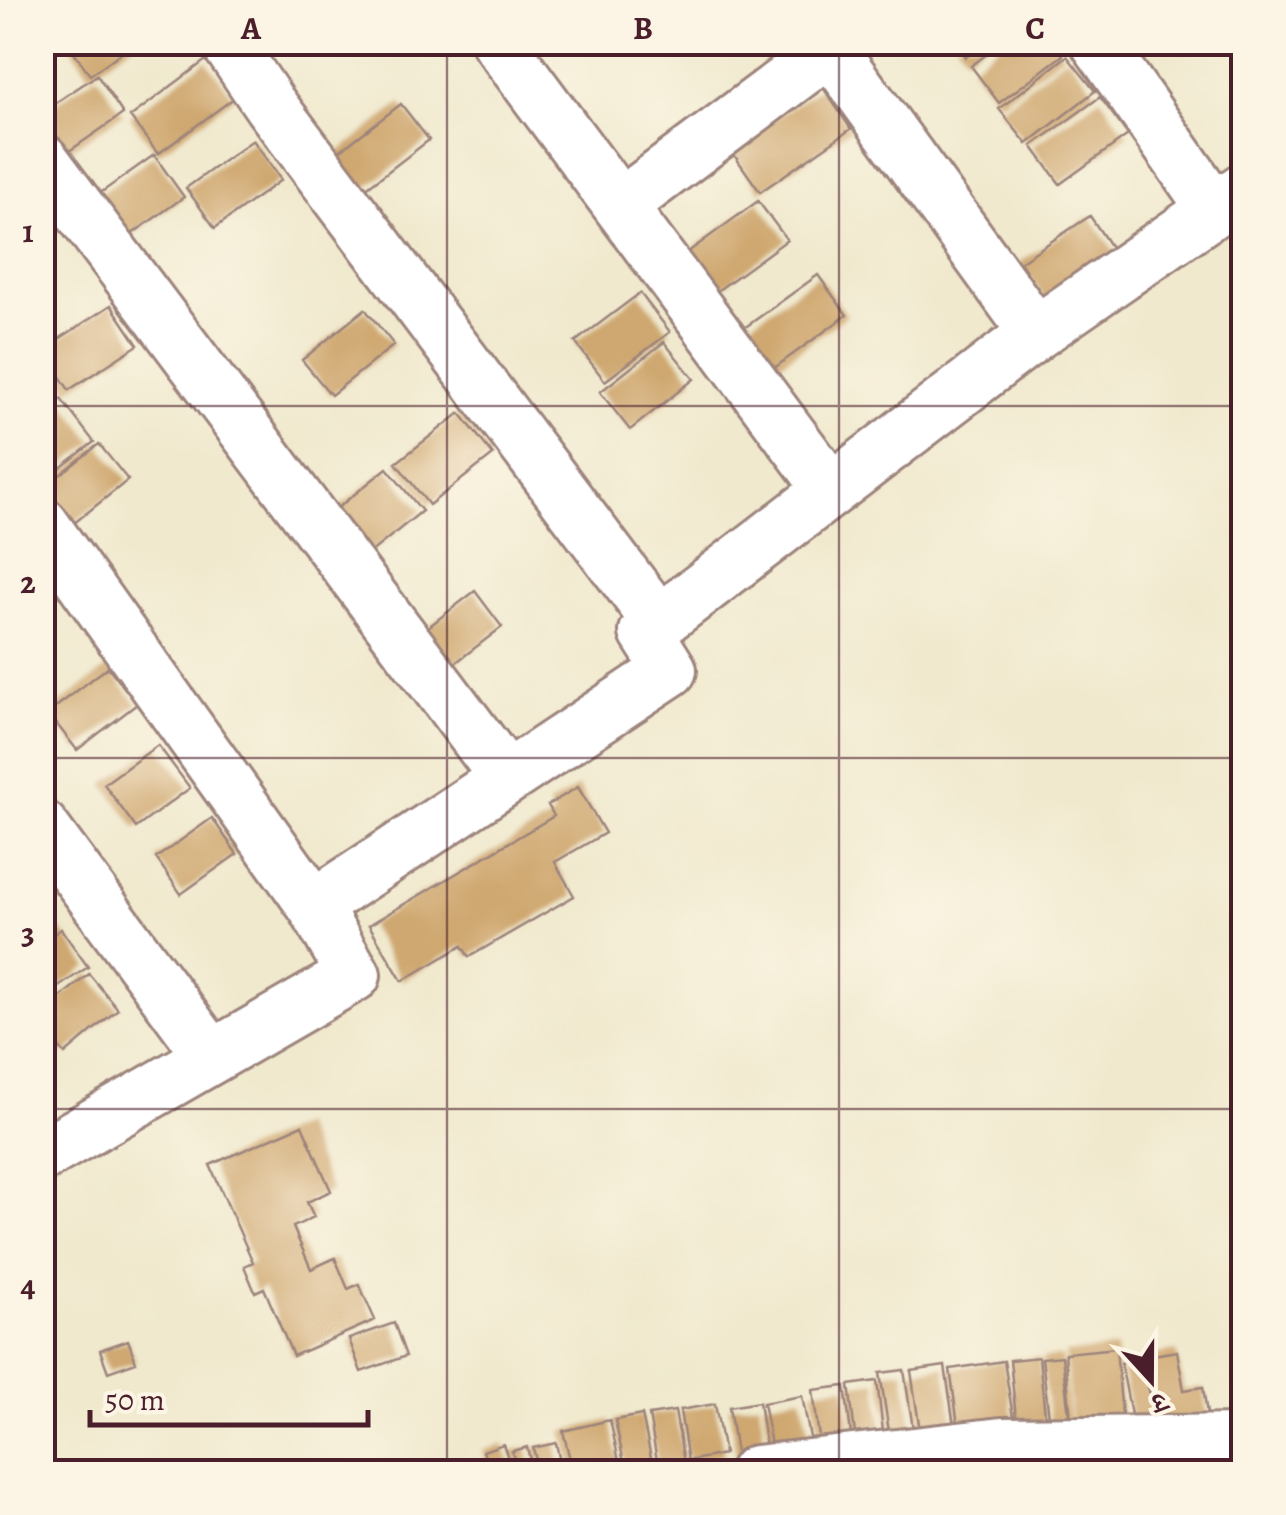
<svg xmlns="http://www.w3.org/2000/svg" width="1286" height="1515" font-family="Alegreya,'Noto Serif Devanagari',serif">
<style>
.building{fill:#cfa76f}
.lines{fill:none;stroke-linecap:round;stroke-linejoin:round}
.minor-casing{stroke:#9d847c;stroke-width:58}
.minor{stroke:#fff;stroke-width:52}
.grid{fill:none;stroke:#4a1f2b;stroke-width:2.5;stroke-opacity:0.55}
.neatline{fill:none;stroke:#4a1f2b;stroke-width:4}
.grid-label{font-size:32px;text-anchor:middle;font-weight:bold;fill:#4a1f2b}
</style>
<rect width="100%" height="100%" fill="#fcf5e5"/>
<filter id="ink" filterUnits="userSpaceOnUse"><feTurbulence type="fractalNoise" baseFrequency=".01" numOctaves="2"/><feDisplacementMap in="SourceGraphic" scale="20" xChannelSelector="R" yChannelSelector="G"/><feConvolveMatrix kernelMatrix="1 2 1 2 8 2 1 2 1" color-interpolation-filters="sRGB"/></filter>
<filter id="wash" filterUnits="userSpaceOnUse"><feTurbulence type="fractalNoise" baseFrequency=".0048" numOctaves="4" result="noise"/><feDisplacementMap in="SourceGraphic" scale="40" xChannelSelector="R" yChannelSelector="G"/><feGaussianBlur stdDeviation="2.25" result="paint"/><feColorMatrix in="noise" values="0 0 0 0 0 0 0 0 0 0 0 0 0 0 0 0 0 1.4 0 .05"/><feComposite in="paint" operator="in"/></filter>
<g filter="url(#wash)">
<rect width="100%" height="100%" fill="#f0e9ce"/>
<g id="blocks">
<path class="building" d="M67,42H136L90,75Z
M956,42H986L966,57Z
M1003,42H1053L1063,55L999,103L971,66Z
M1067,56L1095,91L1027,144L999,109Z
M206,60L234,98L158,154L130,117Z
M97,75L123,114L59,158L42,134V112Z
M822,86L851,129L760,192L730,149Z
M1100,97L1128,135L1060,184L1032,146Z
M401,104L429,140L356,196L328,160Z
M253,140L281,180L215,228L186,188Z
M154,155L184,197L122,241L92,199Z
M758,201L787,240L703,301L690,284L704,274L688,252Z
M1090,216L1115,253L1045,300L1020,262Z
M818,275L847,315L770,371L740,331Z
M640,293L670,332L605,381L575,342Z
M111,305L138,345L69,390L42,350Z
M365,309L394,345L331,395L302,360Z
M664,342L694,379L630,430L600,392Z
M61,399L94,442L42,482V413Z
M460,413L493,455L429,505L396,463Z
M99,444L128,480L63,532L42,507V489Z
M387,468L422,511L360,561L325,518Z
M475,591L502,627L450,667L423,631Z
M108,667L137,704L77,750L48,713Z
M158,745L190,788L136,828L104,784Z
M578,787L605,833L555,862L574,896L469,957L462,946L402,981L369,925L554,816L548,805Z
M212,818L237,854L181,894L156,858Z
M61,929L88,967L42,998V942Z
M89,974L118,1009L65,1054L42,1028V1012Z
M302,1125L331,1191L307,1202L314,1217L293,1227L311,1269L335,1258L348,1289L359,1284L375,1320L293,1356L264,1288L255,1292L244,1266L253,1262L210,1165Z
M394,1323L406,1356L361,1372L349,1339Z
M128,1340L136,1362L108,1372L100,1350Z
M1116,1348L1123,1427L1072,1432L1065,1353Z
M1177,1351L1184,1390L1203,1387L1207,1414L1188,1417L1158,1430L1147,1356Z
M1062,1356L1070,1423L1050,1426L1042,1358Z
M1039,1357L1046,1425L1017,1428L1010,1360Z
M1142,1358L1155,1421L1133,1425L1121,1363Z
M1004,1361L1014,1423L959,1432L950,1369Z
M945,1366L956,1439L922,1444L911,1371Z
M904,1370L915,1442L891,1445L880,1373Z
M877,1381L885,1448L857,1451L849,1385Z
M845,1386L853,1450L821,1454L813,1390Z
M802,1396L812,1448L773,1455L763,1403Z
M759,1402L768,1463L738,1467L729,1407Z
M715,1404L724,1454L688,1461L680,1410Z
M675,1411L684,1462L658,1466L649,1415Z
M642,1415L653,1467L626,1472L615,1420Z
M610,1420L621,1470L573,1472L563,1431Z
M556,1443L562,1472H539L533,1448Z
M503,1444L513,1472H490L483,1451Z
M527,1447L533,1472H517L512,1451Z
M1117,1454L1150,1458L1148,1472H1115Z
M482,1459L486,1472H458L456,1467Z
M447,1462L451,1472H416Z
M1200,1463L1221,1466L1220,1472H1199Z"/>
</g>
</g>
<g filter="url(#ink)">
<use href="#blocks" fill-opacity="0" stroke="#9d847c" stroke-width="2.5"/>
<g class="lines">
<defs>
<path id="minor" d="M227,42L270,105L659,622
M498,42L831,490
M825,42L1036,333
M1097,42L1214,209
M42,160L507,778
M620,206L830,49
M42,524L314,906L670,670L646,632L1036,333L1244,189
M42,827L212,1057
M42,1155L354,975L314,906
M756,1472L1002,1444L1244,1441"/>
</defs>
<use href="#minor" class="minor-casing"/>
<use href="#minor" class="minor"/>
</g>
</g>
<path class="grid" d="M447,42V1472M839,42V1472M42,406H1244M42,758H1244M42,1109H1244"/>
<rect width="1286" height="1515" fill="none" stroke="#fcf5e5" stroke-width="110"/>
<g transform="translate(1151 1380) rotate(159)" stroke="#fcf5e5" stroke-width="8" paint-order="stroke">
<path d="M0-8L18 38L0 25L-18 38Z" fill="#4a1f2b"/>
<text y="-15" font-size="28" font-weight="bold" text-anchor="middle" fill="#4a1f2b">उ</text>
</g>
<path d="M90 1410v15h278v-15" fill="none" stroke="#4a1f2b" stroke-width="5"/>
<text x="105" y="1410" font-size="30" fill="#4a1f2b" stroke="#fcf5e5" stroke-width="8" paint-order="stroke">50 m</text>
<rect x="55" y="55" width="1176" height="1405" class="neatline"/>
<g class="grid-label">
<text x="251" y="39">A</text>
<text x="643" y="39">B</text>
<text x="1035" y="39">C</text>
<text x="28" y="242">1</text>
<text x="28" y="593">2</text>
<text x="28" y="944">3</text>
<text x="28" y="1296">4</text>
</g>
</svg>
